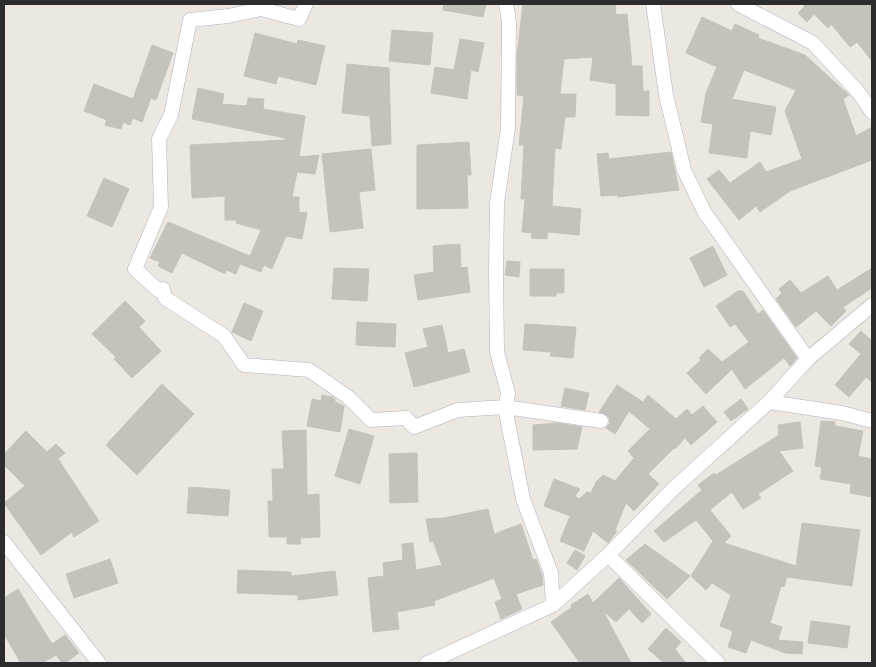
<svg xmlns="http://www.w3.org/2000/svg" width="876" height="667" font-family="Karla,sans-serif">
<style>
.building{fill:#c5c1bb;stroke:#c7c3ba}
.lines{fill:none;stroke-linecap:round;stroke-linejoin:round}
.minor-casing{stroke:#b1b2bb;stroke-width:15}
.minor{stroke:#fff;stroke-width:14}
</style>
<rect width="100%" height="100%" fill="#ece7e0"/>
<path class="building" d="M444,4H486L483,17L443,10Z
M523,4H615L616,15L627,14L632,66H642L643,91H649V116L616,115V84L590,80L593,57L564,59L560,94H576L575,117H565L561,149L555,148L552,206L581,209L579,235L548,232L547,239L531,238L532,233L522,232L525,199H521L524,145H519L524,96L517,95V55Z
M803,4H872V61L857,42L850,47L831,24L828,28L814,14L807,22L798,13L805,6Z
M702,17L732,31L735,24L759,35L758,38L805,55L849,95L843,99L856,136L872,127V160L790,191L760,212L756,206L739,220L707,179L719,170L730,183L760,162L766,172L802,159L785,111L796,90L744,70L732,99L776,107L771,135L750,131L747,158L709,153L713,124L701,122L706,93L717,67L686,53Z
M392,30L433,33L430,65L389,61Z
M255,33L297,44L298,40L325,46L316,85L278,76L276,84L244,76Z
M460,39L484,43L478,72L471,70L467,99L431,93L435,67L454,70Z
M152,45L173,53L156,100L151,98L142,122L133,118L130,125L123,122L121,129L105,125L107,120L84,111L94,84L133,99Z
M347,64L389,68L391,144L372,146L370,116L342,113Z
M198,88L224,94L222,104L247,106L248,98L264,99L263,109L305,116L299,157L319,155L315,174L297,172L292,197H299V212L307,213L302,239L286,236L272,269L264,265L261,272L240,264L236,274L226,270L225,274L182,253L172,273L158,266L160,262L150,258L168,222L250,256L261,230L236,223L237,220H225V196L192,198L190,145L285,140V138L192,119Z
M469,142L471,175H467L468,208L417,209V145Z
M371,149L375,190L359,192L363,228L330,232L322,154Z
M671,152L679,190L618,197V195L601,196L597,154L608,153L609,159Z
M104,178L129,189L112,227L87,216Z
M460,244L461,268L467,267L470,292L418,300L414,275L434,272L433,246Z
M713,246L727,275L704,287L690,258Z
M507,261L520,262L519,277L505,275Z
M334,268L369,269L367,301L332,299Z
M872,268V288L843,307L846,311L831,326L816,311L796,327L776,299L782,293L779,289L790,280L801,293L828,276L837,290Z
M530,269H564V293H556V296H530Z
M738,291H743L758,314L763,310L797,358L790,366L784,358L745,389L732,369L706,394L687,373L701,360L699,358L708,349L722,362L749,342L735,324L730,327L716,306Z
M125,301L145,321L139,327L161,351L132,378L114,359L116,357L92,334Z
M244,303L263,311L251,341L232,332Z
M357,322L396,324L395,347L356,345Z
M525,324L576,327L573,358L550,356L551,352L523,350Z
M442,325L448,353L464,349L470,372L414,387L405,353L428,347L423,329Z
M861,331L871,340L872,338V382L866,377L849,397L835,385L861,354L849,344Z
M162,384L194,414L137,475L106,445Z
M617,385L643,402L648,395L676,419L687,409L692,415L703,406L717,422L691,445L685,438L675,449L674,448L648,474L659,484L634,511L626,503L615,530L617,531L608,543L593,531L584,551L560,541L570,516L544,506L554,479L580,489L575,496L579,499L587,492L591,493L596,482L603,475L615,481L634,458L628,451L650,429L629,411L615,434L606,428L610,423L609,417L599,412Z
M565,388L589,393L585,410L561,406Z
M322,395L332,397L335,399V402L344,406L340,432L307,426L312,399L321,401Z
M741,399L748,409L731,421L724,412Z
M821,421L835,422V426L863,431L858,456L872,459V497L850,493L851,484L820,479L822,467L815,466Z
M800,422L803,448L779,451L793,471L758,494L761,498L743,509L732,492L710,510L731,536L724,543L796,566L802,523L860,530L852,586L787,577L784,587L781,586L770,623L782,627L778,640L803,642L802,654L785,653L751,640L746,653L728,647L733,631L720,626L731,595L712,583L706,590L691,576L713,541L696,520L664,542L654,531L702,490L698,485L714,473L716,475L779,435L778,425Z
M557,423L582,427L577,449L533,450V425Z
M349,429L374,436L360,484L335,476Z
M306,430L307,495L319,494L320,537L300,538L301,544H287V537H269L268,501H273L272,469H284L282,431Z
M26,431L47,452L56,444L65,453L58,459L99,521L74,537L72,532L41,555L4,503L25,486L4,465V454Z
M417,453L418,502L390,503L389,454Z
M189,487L230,490L228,516L187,513Z
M488,509L494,534L521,524L533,560L536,559L542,575L543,585L516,594L522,609L501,619L495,602L502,599L494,578L434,601L435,605L397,612L399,629L373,632L368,578L384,576L383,563L403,560L402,544L413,543L416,570L442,565L433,541L430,542L426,519L444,518Z
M645,544L690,576L667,599L626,560Z
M575,550L585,556L577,570L567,563Z
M110,559L118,583L74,598L66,574Z
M238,570L291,572V576L335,571L338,595L298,600V595L237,593Z
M619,578L651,614L642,623L629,609L616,622L603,611L631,663H580L551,622L572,607L571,605L588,594L593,603Z
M18,589L52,644L65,635L79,653L65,663H62L56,655L42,663H21L4,634V598Z
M811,621L850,626L847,648L808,643Z
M666,628L681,642L675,649L686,663H664L648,649Z"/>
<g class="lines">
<defs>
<path id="minor" d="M306,4L299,19L261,9L228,16L190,20L171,115L159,139L161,207L135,269L158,290L163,289L165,298L224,336L244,365L309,370L348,397L371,420L406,418L414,427L458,410L505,407L601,421
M506,4L509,22L508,128L497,203L496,272L497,352L508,393L505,407L523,499L551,573L553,605
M653,4L666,95L684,170L705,213L808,359
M738,4L813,43L859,93L872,112
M769,402L842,413L872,421
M4,542L99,663
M608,555L718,663
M427,663L553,605L608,555L673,489L769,402L808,359L872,305"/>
</defs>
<use href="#minor" class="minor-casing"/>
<use href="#minor" class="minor"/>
</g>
<rect width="876" height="667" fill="none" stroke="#2c2c2c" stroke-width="10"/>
</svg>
